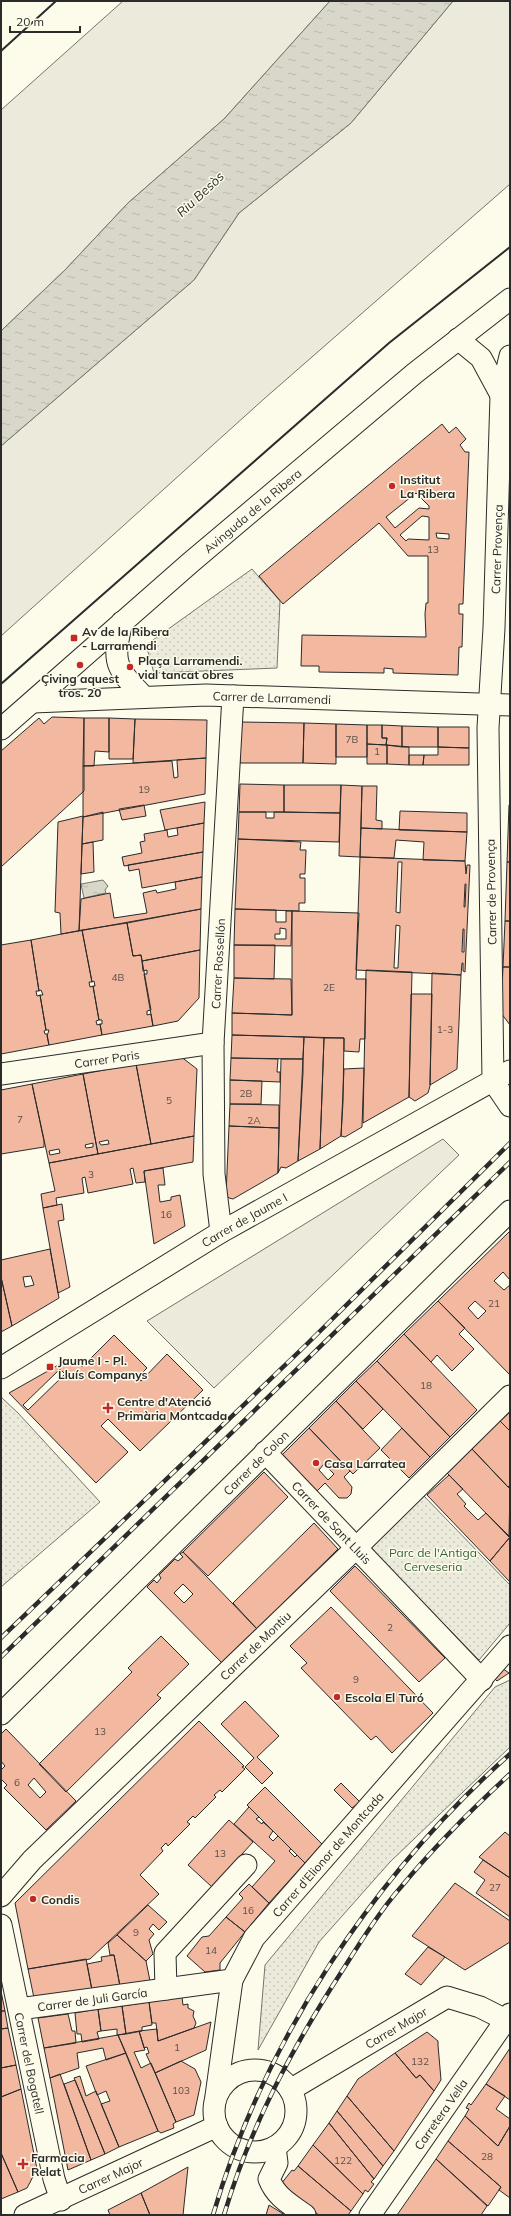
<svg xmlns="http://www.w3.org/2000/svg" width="511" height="2216" font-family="Mulish,sans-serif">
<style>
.grass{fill:#ecebdb;stroke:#74746e}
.park{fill:url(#park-dots);stroke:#74746e}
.parking{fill:#eceadb;stroke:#74746e}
.water{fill:url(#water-ripples);stroke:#74746e}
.building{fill:#f2b8a0;stroke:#2b2b2b;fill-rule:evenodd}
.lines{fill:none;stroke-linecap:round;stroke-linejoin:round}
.street-casing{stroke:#2b2b2b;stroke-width:23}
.street{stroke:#fdfbea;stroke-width:21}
.rail-casing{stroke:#2b2b2b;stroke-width:4.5}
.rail{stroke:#fdfbea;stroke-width:3;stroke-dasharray:9;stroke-linecap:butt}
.fence{stroke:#2b2b2b;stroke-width:1;stroke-dasharray:5 2;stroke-linecap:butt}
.wall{stroke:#2b2b2b;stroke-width:2}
.poi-dot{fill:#c62828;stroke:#fdfbea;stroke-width:1.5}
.labels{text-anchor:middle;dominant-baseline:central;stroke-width:3;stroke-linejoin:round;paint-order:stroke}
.number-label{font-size:10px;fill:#5d4e48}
.poi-label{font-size:12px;font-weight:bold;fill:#2b2b2b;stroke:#fdfbea;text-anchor:start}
.street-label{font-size:12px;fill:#2b2b2b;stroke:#fdfbea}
.park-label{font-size:12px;fill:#34623c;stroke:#fdfbea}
.water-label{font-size:13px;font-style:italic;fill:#2b2b2b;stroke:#fdfbea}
</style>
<defs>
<pattern id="park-dots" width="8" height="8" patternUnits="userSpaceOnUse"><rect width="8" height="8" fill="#ecebdb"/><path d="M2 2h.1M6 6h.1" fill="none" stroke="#cbcabc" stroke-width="1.8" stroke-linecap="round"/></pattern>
<pattern id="water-ripples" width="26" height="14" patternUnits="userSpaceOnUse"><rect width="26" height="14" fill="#d8d7c9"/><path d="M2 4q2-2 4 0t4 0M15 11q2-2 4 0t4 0" fill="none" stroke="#bab9ad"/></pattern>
</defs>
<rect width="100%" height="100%" fill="#fdfbea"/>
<path class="grass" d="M123,1H330L224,119L128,203L65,270L1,331V110Z
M453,1H510V184L265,398L1,636V446L194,280L239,213L351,123Z"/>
<path class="park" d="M252,569L280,601L277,668L154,673L146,645Z
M1,1397L18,1413L100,1502L1,1587Z
M423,1495L510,1585V1623L479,1660L369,1547Z
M510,1680V1747L390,1862L319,1942L258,2050L265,1965L495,1687Z"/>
<path class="parking" d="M443,1139L459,1155L214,1388L147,1321Z"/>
<path class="water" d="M330,1H453L351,123L239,213L194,280L1,446V331L65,270L128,203L224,119Z
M103,880L108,886L105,890L106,893L84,898L81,884Z"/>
<path class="building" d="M442,424L449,433L456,427L466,439L460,445L465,452H469L463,604H459V614H463L462,647H459L458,675L393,673V669L384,668V673L319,672V666H301L302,635L426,637L425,614L426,603H428V556H408L379,523L283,604L259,576ZM416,493L429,506V509L419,508L395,528L386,517ZM422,516L429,517V540L408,539L406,541L400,535ZM436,533L449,534V539L437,538Z
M52,717L84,718V791L1,867V751L39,718L44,724Z
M84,718H109V752L95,751L94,766H83Z
M109,718L135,719L133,759H109Z
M135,719L207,720L206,758L133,763Z
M241,722L304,723L303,763H240Z
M304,723L336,724V764L303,763Z
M336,724L367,725V757H336Z
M367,725H382V738H387L386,745L367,744Z
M382,725L402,726V747L386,745L387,738H382Z
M402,726L438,727V747H402Z
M438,727H469V748L438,747Z
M367,744L387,745V764H367Z
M387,745L409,747V765L387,764Z
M438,747L469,748V765H423L424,755H438Z
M409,755H424L423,765H409Z
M206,758L205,794L83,817V766L172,761L174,778L178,777L177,760Z
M240,784L284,785V812H239Z
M284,785H341L340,813L284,812Z
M341,785L362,786L360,857L339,856Z
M362,786H377L376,820L382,821V829L361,828Z
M205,802L204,823L165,830L160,810Z
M144,805L146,816L122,820L119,809Z
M509,805H510V862H507Z
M400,811L467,813V832L399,830Z
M103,812V840L82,844L83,817Z
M239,812H266V818H274V812L340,813L339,842L238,839Z
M83,816L79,931L61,934L60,913L55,912L58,822Z
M204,823L203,852L124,866L122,857L142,853L140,842L145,841L144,834L167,830L168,837L178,835L177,828Z
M361,828L467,832L465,861L423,860L424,842L396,840L394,858L360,857Z
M238,839L301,842L300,850H306L305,874H300V878H305V903H299V911L235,909Z
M93,842L94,872L81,874L82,844Z
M203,852L202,877L142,888L139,869L129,871L128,865Z
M360,857L465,861L466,874L467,865H470L465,972L463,971V963H462L461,975L356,970ZM398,862H402L400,913L396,912ZM465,884H466L465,907H464ZM396,925L400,926L398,968H394ZM463,929H464V952H462Z
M507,862H510V921H505Z
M202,877L201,909L79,931L81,899L110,893L114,918L147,913L143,893L156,890L157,893L176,889L175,882Z
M201,909L200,950L142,961L141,955L133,956L127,923Z
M235,909L276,910V922H286V911H292L291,946L234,945ZM280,928L286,929V939H275V934H280Z
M292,911L359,913L356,979H366L365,1039H360L359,1052L344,1051V1038L232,1035V1013L292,1015Z
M505,921H510V967H503Z
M127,923L133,956L141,955L151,1010L147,1011V1015L151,1014L153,1026L102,1035L100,1024H102V1020H99L93,986H95L94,981L92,982L82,930Z
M82,930L92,982H89L90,987L93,986L99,1020L96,1021L97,1025L100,1024L102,1035L49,1045L47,1036L49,1030H46L40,995H43L41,990L39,991L31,940Z
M31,940L39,991H36L37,996L40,995L46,1030L44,1031L45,1034H47L49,1045L1,1054V945Z
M234,945H275L274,979L234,978Z
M200,950L199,998L178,1021L153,1026L144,974H147V970L143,971L142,961Z
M503,967H510V1025L501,1013Z
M366,970L412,972L409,1097L363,1123Z
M432,973L461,975L457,1069L430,1085Z
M234,978L291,979L292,1015L232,1013Z
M411,994H432L430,1086L428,1093L415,1101L409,1097Z
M232,1035L304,1037L303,1059L231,1058Z
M304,1037L324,1038L320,1149L298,1161Z
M324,1038H344L343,1102L341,1136L320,1149Z
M180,1056L197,1069L194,1136L151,1144L136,1064Z
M231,1058L278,1059L277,1072H280V1082L230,1080Z
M281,1059H303V1073L298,1161L286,1168L281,1167L278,1173Z
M136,1064L151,1144L98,1154L83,1074ZM108,1140L109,1144L101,1145L99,1142Z
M364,1068L362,1127L345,1137L341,1136L344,1069Z
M83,1074L98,1154L49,1163L32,1084ZM93,1143V1147L86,1148L85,1145ZM59,1149L60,1153L50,1155L49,1151Z
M230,1080L262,1081L261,1104H230Z
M32,1084L44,1141V1147L1,1154V1090Z
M230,1104L279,1105V1128L229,1126Z
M229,1126L279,1128L278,1173L233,1199L229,1198L226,1195Z
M194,1136L193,1162L144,1171L145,1182L136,1183L133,1168L130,1169L133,1184L88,1193L85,1177L82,1178L84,1193L56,1198L57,1205L43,1208L41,1194L55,1191L49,1163Z
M163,1168L165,1185H158L160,1202L171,1200V1197L180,1195L185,1226L154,1244L144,1171Z
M62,1204L64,1220L58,1221L70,1287L58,1293L43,1208Z
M510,1231V1280L503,1272L494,1281L504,1290L510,1285V1375L438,1301ZM475,1301L486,1311L478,1319L468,1308Z
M50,1249L59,1298L12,1326L1,1277V1260ZM31,1276L34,1285L25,1287L23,1277Z
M1,1277L12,1326L1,1332Z
M438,1301L465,1328L459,1334L474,1349L452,1371L437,1355L431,1362L404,1334Z
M404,1334L477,1410L450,1437L377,1361Z
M114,1335L147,1368L138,1377L141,1381L167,1354L203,1390L140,1451L108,1419L101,1426L128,1452L96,1483L9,1393L69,1359L74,1364L77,1362L82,1367ZM60,1369L65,1374L28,1410L23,1405Z
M377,1361L450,1437L430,1457L356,1381Z
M356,1381L383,1409L363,1429L336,1401Z
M336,1401L380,1448L353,1474L309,1428Z
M510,1412V1431L500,1421Z
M500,1421L510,1431V1485L508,1487L472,1449Z
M309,1428L350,1471L344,1477L352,1487L351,1494L347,1498H339L325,1483L317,1491L282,1455ZM324,1464L334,1474L328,1480L319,1470Z
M402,1428L430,1457L409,1478L381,1450Z
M472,1449L510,1489L509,1537L447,1473Z
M264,1472L288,1497L208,1576L183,1552Z
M449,1475L463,1489L457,1494L466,1504L464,1506L478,1520L486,1513L510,1537L490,1561L427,1495Z
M314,1523L338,1549L257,1629L233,1603Z
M510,1537V1582L490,1561Z
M183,1552L257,1629L223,1664L147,1587L154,1580L157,1583L161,1578L159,1575L175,1559L178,1561L183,1557L180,1554ZM183,1584L193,1594L184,1603L174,1593Z
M355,1566L445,1658L419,1682L330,1591Z
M331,1607L433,1713L392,1753L376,1736L371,1740L301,1668L307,1663L290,1646Z
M161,1636L189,1664L157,1695L161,1698L66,1792L39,1764L132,1672L128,1668Z
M502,1668L509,1673L497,1681L494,1678Z
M245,1701L279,1736L257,1757L273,1773L262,1784L245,1767L254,1758L221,1724Z
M199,1721L244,1766L242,1767L245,1769L222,1792L220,1790L214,1795L216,1797L195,1818L193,1816L187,1822L190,1824L168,1846L166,1843L161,1848L163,1851L140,1875L159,1894L90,1959L28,1969L15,1903Z
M6,1729L76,1801L46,1830L4,1788L7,1785L1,1779V1770L5,1766L1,1761V1734ZM34,1778L46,1792L40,1798L28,1785Z
M341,1783L360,1802L352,1808L334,1790Z
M265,1787L322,1844L305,1863L247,1805Z
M249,1807L259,1817L256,1819L262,1824L263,1822L273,1831L269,1837L273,1841L278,1836L291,1849L289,1851L295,1857L297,1855L305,1863L269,1903L252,1887L275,1861L234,1824Z
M229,1820L253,1842L212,1887L188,1865Z
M505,1832L510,1836V1878L479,1857Z
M483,1860L510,1878V1917L476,1893L485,1880L474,1872Z
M455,1883L510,1921V1942L465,1970L412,1936Z
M249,1884L269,1903L245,1932L226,1917L243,1898L239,1894Z
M148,1905L167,1922L159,1930L153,1924L149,1929L154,1934L149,1940L153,1954L146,1961L117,1935Z
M226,1917L245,1932L220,1963V1970L205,1972L187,1956L202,1937L209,1936Z
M117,1935L146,1961L150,1981L120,1986L114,1955H110L108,1943Z
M428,1947L445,1957L421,1985L405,1974Z
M114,1955L120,1986L92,1990L87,1964L102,1961L101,1957Z
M86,1959L92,1990L34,1998L28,1969Z
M1,1991L5,2011H1Z
M182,1997L183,2005L188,2004V2008L194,2011L193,2016L196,2023L194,2028L158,2041L156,2023H152L149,2002Z
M149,2002L152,2025L142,2027V2031L126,2034L122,2006Z
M122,2006L126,2034L117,2035V2029L101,2031L98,2009Z
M98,2009L101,2031L97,2032L99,2039L82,2042L81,2034H77L75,2013Z
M1,2011H5L8,2028L1,2029Z
M68,2014L72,2031H75L76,2043L44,2048L38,2018Z
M211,2022L206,2050L155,2073L146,2054L149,2053L147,2047L144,2048L139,2031L157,2029L158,2041Z
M8,2028L16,2065L1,2068V2029Z
M139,2031L145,2050L134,2052L141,2068L151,2063L176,2122L173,2124L174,2128L161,2133L158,2131L118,2035Z
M427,2032L438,2041V2045L441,2080L434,2091L420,2075L416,2078L395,2053Z
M118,2035L126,2053L106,2060L103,2048L77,2053L79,2068L50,2078L44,2048Z
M510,2048V2100L486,2084Z
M126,2053L158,2131L119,2147L101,2104L110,2101L106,2091L97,2095L86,2066Z
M395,2053L416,2078L420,2075L434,2091L394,2151L347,2096L358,2079Z
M181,2061L195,2069L201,2082L194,2115L176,2122L155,2073Z
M16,2065L21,2089L1,2097V2068Z
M60,2074L91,2160L68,2170L50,2078Z
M80,2076L86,2096L96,2091L119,2147L105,2154L74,2078Z
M75,2080L105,2154L91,2160L64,2084Z
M486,2084L505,2096L496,2109L510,2119V2126L498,2146L465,2116L469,2109L466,2108L469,2103L471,2105Z
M21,2089L37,2169L27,2188L18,2192L1,2153V2097Z
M347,2096L394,2151L383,2166L337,2111Z
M337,2111L383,2166L374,2179L329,2123Z
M465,2116L498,2146L510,2126V2198L499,2190L501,2187L448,2141Z
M329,2123L374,2179L371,2182L374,2184L368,2192L365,2190L363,2194L313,2145Z
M448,2141L501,2187L488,2206L436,2159Z
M313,2145L363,2194L351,2211L298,2166Z
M1,2153L18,2192L1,2199Z
M436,2159L487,2206L481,2215H397Z
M298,2166L351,2211L348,2215H319L283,2190L281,2184L292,2170L294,2171Z
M188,2167L183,2215H150L141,2193Z
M141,2193L150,2215H110L108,2210Z
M269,2205L285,2215H266Z"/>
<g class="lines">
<defs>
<g id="street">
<path d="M458,339L481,358L501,395"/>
<path d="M122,622C112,663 115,667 144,697"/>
<path id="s1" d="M33,702L206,695L510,705"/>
<path id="s2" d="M1,729L190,563L415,373L510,299"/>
<path id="s3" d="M1,1074L213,1043"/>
<path id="s4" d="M493,1081L488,728L494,628L501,395L510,356"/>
<path d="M493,1081L510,1106"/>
<path id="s5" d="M221,1232L214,1174L213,1043L233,696"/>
<path id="s6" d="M1,1368L221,1232L510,1071"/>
<path id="s7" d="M265,1452L482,1680"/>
<path id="s8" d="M1,1714L510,1211"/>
<path id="s9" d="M1,1896L32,1860L356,1548L510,1396"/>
<path id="s10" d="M1,1925L54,2179L61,2200"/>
<path d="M166,1989L165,1953L246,1865"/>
<path id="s11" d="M19,2009L232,1980"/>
<circle cx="255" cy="2111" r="41"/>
<path id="s12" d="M290,2090L447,1997L480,2007L506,2020"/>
<path id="s13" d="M216,2096L232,1980L254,1938L510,1646"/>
<path d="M275,2147L277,2163L269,2179C276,2197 290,2204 305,2215"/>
<path id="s14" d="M25,2215L217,2126"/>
<path id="s15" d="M370,2215L510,2014"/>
</g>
</defs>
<use href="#street" class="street-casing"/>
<use href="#street" class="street"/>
<defs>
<path id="rail" d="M1,1638L306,1345L510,1143
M1,1657L510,1162
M213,2215C264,2041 374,1875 510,1754
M224,2215C250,2127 292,2048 342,1971C360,1943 379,1912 401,1887C434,1847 472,1809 510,1774"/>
</defs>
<use href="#rail" class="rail-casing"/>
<use href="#rail" class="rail"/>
<path class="fence" d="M1,2L2,1"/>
<path class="wall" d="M1,51L56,1
M1,684L389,343L510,247"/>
</g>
<g class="poi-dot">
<circle cx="392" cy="486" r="4"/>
<rect x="70" y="634" width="8" height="8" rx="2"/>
<circle cx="80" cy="665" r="4"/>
<circle cx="130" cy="667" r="4"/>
<rect x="46" y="1363" width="8" height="8" rx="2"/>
<path d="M106 1402h4v4h4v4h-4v4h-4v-4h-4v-4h4z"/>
<circle cx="316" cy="1463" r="4"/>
<circle cx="337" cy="1697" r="4"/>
<circle cx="33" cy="1899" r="4"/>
<path d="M21 2158h4v4h4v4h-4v4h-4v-4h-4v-4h4z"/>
</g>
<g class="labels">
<g class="number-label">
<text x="433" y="549">13</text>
<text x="352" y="739">7B</text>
<text x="377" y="751">1</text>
<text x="144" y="789">19</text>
<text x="118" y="977">4B</text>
<text x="329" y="987">2E</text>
<text x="445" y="1029">1-3</text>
<text x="246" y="1093">2B</text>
<text x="169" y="1100">5</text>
<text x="20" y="1119">7</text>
<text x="254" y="1120">2A</text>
<text x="91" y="1174">3</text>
<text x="166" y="1214">16</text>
<text x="494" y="1303">21</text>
<text x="426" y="1385">18</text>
<text x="390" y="1627">2</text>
<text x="356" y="1679">9</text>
<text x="100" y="1731">13</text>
<text x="17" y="1782">6</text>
<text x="220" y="1853">13</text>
<text x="495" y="1887">27</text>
<text x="248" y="1910">16</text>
<text x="136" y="1932">9</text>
<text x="211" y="1950">14</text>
<text x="177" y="2047">1</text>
<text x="420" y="2061">132</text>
<text x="181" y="2090">103</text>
<text x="487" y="2156">28</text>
<text x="343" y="2160">122</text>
</g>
<g class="poi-label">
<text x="400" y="479">Institut<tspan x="400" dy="14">La Ribera</tspan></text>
<text x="82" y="631">Av de la Ribera<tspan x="82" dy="14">- Larramendi</tspan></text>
<text x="138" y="660">Plaça Larramendi.<tspan x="138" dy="14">vial tancat obres</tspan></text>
<text x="80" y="678" text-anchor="middle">Çiving aquest<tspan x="80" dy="14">tros. 20</tspan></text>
<text x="58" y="1360">Jaume I - Pl.<tspan x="58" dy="14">Lluís Companys</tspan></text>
<text x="117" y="1401">Centre d'Atenció<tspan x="117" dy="14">Primària Montcada</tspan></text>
<text x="324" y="1463">Casa Larratea</text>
<text x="345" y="1697">Escola El Turó</text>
<text x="41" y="1899">Condis</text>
<text x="31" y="2157">Farmacia<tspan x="31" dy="14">Relat</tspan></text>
</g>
<g class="street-label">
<text stroke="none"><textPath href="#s2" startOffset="333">Avinguda de la Ribera</textPath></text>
<text stroke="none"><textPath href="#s4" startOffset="532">Carrer Provença</textPath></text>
<text stroke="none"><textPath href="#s1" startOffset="239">Carrer de Larramendi</textPath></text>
<text transform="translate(491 892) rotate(-91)">Carrer de Provença</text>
<text stroke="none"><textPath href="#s5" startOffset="269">Carrer Rossellón</textPath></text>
<text stroke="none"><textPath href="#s3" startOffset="107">Carrer Paris</textPath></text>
<text stroke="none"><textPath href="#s6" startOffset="285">Carrer de Jaume I</textPath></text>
<text stroke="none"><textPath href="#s8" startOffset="358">Carrer de Colon</textPath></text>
<text stroke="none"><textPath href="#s7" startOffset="97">Carrer de Sant Lluis</textPath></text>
<text stroke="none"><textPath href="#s9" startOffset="357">Carrer de Montiu</textPath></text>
<text stroke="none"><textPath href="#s13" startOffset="276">Carrer d'Elionor de Montcada</textPath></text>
<text stroke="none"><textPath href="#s11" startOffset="74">Carrer de Juli García</textPath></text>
<text stroke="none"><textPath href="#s12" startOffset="123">Carrer Major</textPath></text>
<text stroke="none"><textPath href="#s10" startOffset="141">Carrer del Bogatell</textPath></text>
<text stroke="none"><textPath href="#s15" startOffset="123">Carretera Vella</textPath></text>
<text stroke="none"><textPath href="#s14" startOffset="94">Carrer Major</textPath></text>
</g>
<g class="park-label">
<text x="433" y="1552">Parc de l'Antiga<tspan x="433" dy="14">Cerveseria</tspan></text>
</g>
<g class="water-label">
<text transform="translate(200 194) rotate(-43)">Riu Besòs</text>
</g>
</g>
<rect width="511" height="2216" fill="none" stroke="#2b2b2b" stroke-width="4"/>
<path d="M10 26v6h70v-6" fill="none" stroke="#2b2b2b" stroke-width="2"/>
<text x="16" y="26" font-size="12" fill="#2b2b2b" stroke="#fdfbea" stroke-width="3" paint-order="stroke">20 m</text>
</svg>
